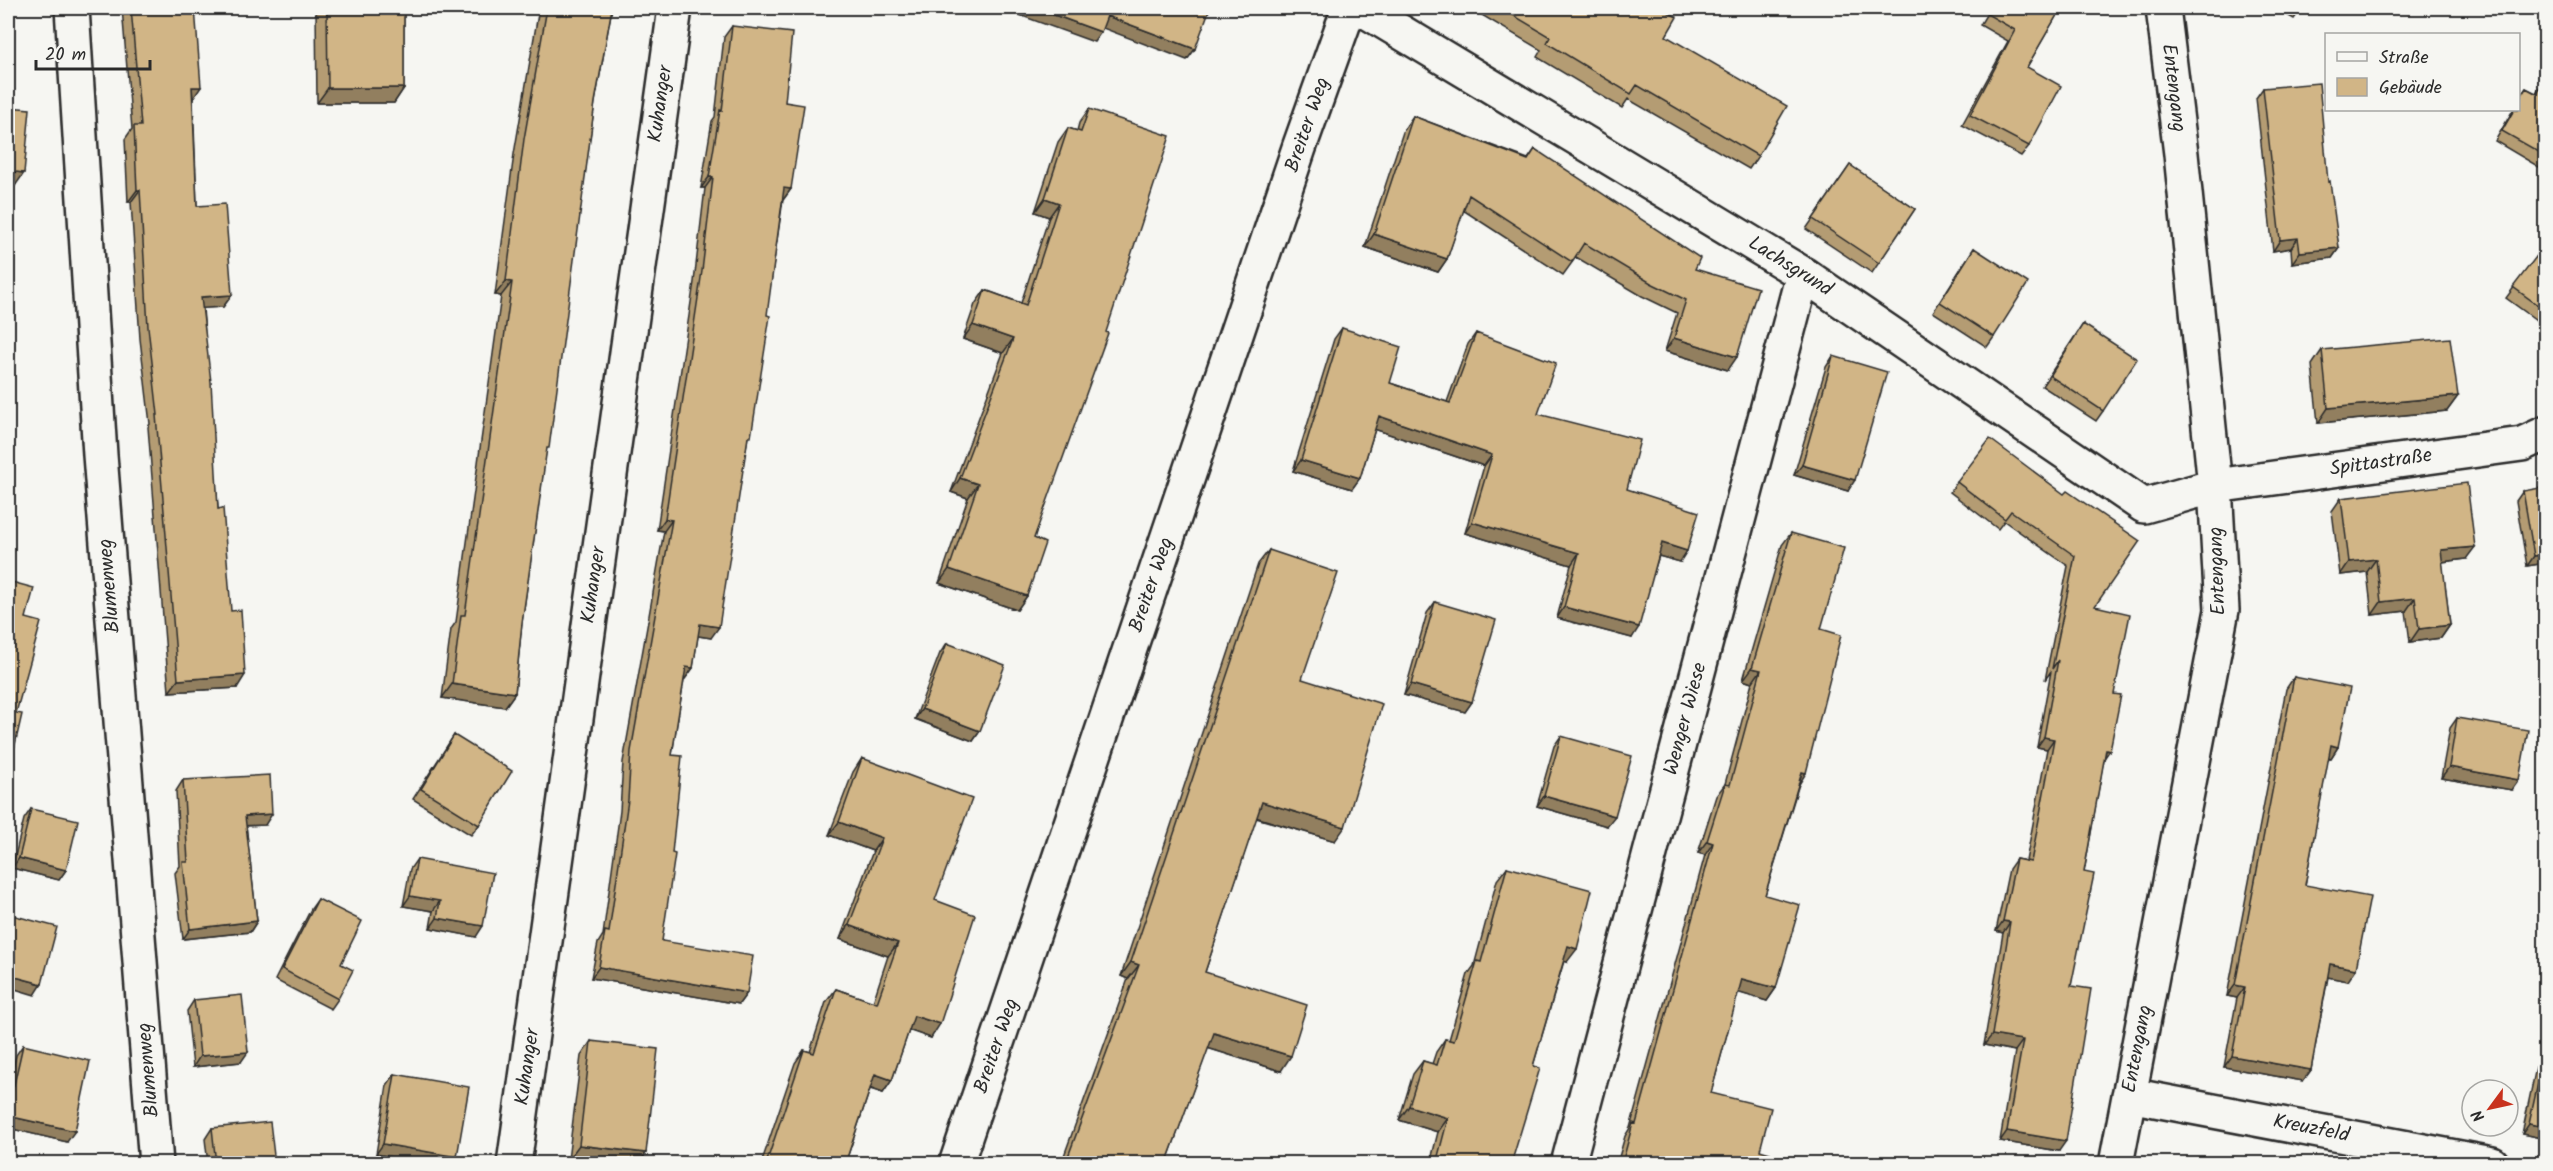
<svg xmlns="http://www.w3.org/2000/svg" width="2553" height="1171" font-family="Kalam,sans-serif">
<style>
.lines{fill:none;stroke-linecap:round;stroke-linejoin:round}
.minor-casing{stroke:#2b2b2b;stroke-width:38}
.minor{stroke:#f6f6f2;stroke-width:33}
.wall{fill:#b49c73;stroke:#2b2b2b;stroke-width:1.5}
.shaded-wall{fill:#927f5e;stroke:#2b2b2b;stroke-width:1.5}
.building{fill:#d1b586;stroke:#2b2b2b;stroke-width:1.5}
.labels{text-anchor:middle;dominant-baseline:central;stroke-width:5;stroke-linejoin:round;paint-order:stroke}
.street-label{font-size:20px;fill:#2b2b2b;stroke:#f6f6f2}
</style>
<rect width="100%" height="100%" fill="#f6f6f2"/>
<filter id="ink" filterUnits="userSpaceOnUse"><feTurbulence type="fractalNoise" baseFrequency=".0167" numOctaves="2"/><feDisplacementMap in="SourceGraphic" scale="12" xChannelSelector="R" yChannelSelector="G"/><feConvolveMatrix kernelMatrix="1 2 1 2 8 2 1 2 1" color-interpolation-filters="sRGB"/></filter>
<g filter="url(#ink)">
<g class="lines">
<defs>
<path id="minor" d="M72,8L100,455L156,1164
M1361,8L1803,274L2144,506L2215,486L2522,444L2546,433
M2129,1095L2492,1164
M514,1164L675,8
M956,1164L1299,148L1349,8
M1568,1164L1803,274
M2116,1164L2222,610L2215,486L2181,154L2163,8"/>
</defs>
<use href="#minor" class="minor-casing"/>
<use href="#minor" class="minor"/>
</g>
<path class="wall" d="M122,8H195L193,99L197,206L232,295L223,307L203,308L218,509L237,688L169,692L148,427L150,424L140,339L131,202H128L125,139L132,129Z
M316,8H404V88L394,103H317Z
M539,8H612L595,102L522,623L515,693L505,707L442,698L451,629L456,622L501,296L495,295L514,154Z
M1470,8H1661L1666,36L1758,156L1749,169L1628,99L1622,108L1537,57L1541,50Z
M1990,8H2061L2027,67L2029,146L2021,156L1962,125L2008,41L1980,25Z
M2275,8H2302L2294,19Z
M732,26L785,102L791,189L783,200L747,443L711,638L698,636L693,668L685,679H684L672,755L662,941L747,993L739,1004L591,978L598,943L603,935L620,811L623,762L664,531L657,530L694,282L705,188H701L712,121L715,117L724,37Z
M2546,76V167L2544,170L2495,141L2513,110H2518V99L2526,88L2536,93Z
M2263,88L2328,182L2339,248L2332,258L2292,263L2291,248L2273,251L2256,98Z
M1089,109L1027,596L1017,610L939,583L968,498L951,492L1003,353L963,339L975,304L985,290L1021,303L1049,217L1035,212L1058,142L1068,128L1077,131L1079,123Z
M1413,116L1528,159L1535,149L1695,269L1728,370L1665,351L1677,313L1642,296L1576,257L1563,275L1463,210L1447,259L1438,272L1365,247L1404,129Z
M1850,165L1915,209L1872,273L1806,229Z
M2546,244V327L2506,298Z
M1974,248L1994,337L1987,347L1933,312Z
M2083,324L2103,411L2096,421L2042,386Z
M1342,328L1390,383L1447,402L1468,344L1476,333L1538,414L1627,489L1680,562L1659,556L1632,638L1557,618L1571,565L1465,533L1484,466L1375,429L1360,478L1352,489L1293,471L1334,339Z
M2322,350L2458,396L2447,411L2318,423L2312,365Z
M1833,356L1848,491L1794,475L1826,367Z
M1957,482L2064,494L2095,606L2114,694L2104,758L2084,872L2071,986L2059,1151L2000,1141L2015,1051L1984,1045L2003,933L1996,931L2009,869L2016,859L2026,861L2047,749L2037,747L2051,671L2045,680L2068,566L2004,521L1998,529L1950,492Z
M2523,491L2546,563L2527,566L2516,501Z
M2341,498L2466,559L2442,562L2450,625L2441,638L2410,642L2406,611L2372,615L2367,572L2340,575L2332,511Z
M1791,533L1821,629L1799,784L1765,895L1776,988L1767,1001L1738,992L1711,1093L1760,1150L1767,1164H1617L1625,1136L1630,1128L1705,855L1698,853L1716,796L1725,784L1752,683L1743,680L1782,545Z
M1269,550L1302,679L1335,841L1256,818L1205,972L1281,1071L1208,1048L1166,1164H1061L1128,979L1121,976L1258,564Z
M1435,602L1472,702L1465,712L1404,695L1427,613Z
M947,643L980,731L973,741L915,719L940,653Z
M2294,677L2338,747L2331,758H2328L2305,885L2348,981L2328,977L2311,1070L2303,1081L2224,1067L2237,998L2227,996L2286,689Z
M2457,718L2512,790L2441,778L2450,728Z
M454,735L479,825L471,835L413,799Z
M1561,736L1607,826L1537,806L1554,746Z
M862,758L935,900L931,1038L909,1030L892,1080L883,1093L870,1089L845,1164H761L795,1063L804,1050L810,1052L826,1002L836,989L873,1002L888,956L840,939L873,851L829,835L853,772Z
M183,780L265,825L246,826L257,921L250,932L183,939L175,873L180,866L176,791Z
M31,809L66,870L59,880L12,868L24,819Z
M417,859L476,937L430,928L433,911L403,906L410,869Z
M1507,867L1567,962L1564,961L1533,1066L1511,1164H1430L1438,1132L1399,1120L1413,1074L1423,1061L1432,1064L1436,1052L1445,1039L1449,1040L1468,974L1474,966L1497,880Z
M318,899L341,964L338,999L331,1009L275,980L311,909Z
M194,1000L241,1062L193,1067L187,1011Z
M591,1041L646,1153L639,1164H596L568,1160L581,1056Z
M23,1045L67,1142L8,1128V1091L16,1055Z
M2546,1054V1139L2522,1134L2536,1067Z
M395,1074L457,1157L452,1164H430L376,1154L387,1085Z
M212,1128L275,1164H208L205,1139Z"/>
<path class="shaded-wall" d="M1000,8H1035L1101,32L1094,42Z
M1107,16L1195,49L1187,60L1100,27Z
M192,87H201L193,99Z
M328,88H404L394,103H317Z
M8,171L24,173L15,186L8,185Z
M709,177H713L705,188H701Z
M784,188L791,189L783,200L776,199Z
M137,190H140L131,202H128Z
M1045,198L1059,203L1049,217L1035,212Z
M1374,234L1447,259L1438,272L1365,247Z
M2298,238L2291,248L2273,251L2280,240Z
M2339,248L2332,258L2292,263L2300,252Z
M506,281L512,282L501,296L495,295Z
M232,295L223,307L193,309L201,297Z
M973,325L1013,339L1003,353L963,339Z
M1674,338L1737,357L1728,370L1665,351Z
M2458,396L2447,411L2318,423L2328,408Z
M1379,416L1492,455L1484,466L1371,428Z
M1301,460L1360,478L1352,489L1293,471Z
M1802,465L1855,480L1848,491L1794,475Z
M960,478L978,484L968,498L951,492Z
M665,519L672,520L664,531L657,530Z
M1472,522L1579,553L1571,565L1465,533Z
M1662,543L1687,551L1680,562L1655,555Z
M2475,547L2466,559L2432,563L2441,550Z
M2546,554V563L2527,566L2534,556Z
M2376,559L2367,572L2340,575L2349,562Z
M949,569L1027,596L1017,610L939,583Z
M2415,598L2406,611L2372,615L2381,602Z
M1564,607L1639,627L1632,638L1557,618Z
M700,624L719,627L711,638L692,635Z
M2450,625L2441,638L2410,642L2419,629Z
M686,667L693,668L685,679L678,678Z
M1752,668L1761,670L1752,683L1743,680Z
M245,675L237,688L169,692L178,680Z
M452,684L515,693L505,707L442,698Z
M1411,684L1472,702L1465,712L1404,695Z
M922,709L980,731L973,741L915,719Z
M2044,737L2054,739L2047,749L2037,747Z
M2331,745L2338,747L2331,758L2323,756Z
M2106,749L2110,750L2103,760Z
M2449,767L2519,780L2512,790L2441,778Z
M1802,772L1806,773L1798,786Z
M1544,796L1615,816L1607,826L1537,806Z
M1262,802L1345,827L1335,841L1252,816Z
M272,814L265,825L238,826L245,816Z
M839,822L882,838L873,851L829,835Z
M1707,841L1713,843L1705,855L1698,853Z
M19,858L66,870L59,880L12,868Z
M410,896L440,901L433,911L403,906Z
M437,918L483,926L476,937L430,928Z
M257,921L250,932L183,939L190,929Z
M2003,921L2010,922L2003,933L1996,931Z
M849,925L898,943L888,956L840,939Z
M1568,946L1577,949L1567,962L1558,960Z
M1131,962L1139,965L1128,979L1121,976Z
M2330,964L2356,969L2348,981L2322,976Z
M599,967L747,993L739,1004L591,978Z
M8,975L42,984L35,995L8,987Z
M1742,979L1776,988L1767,1001L1733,991Z
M2235,985L2245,987L2237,998L2227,996Z
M914,1016L940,1024L931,1038L905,1029Z
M1214,1033L1291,1056L1281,1071L1204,1047Z
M1992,1035L2023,1040L2015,1051L1984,1045Z
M248,1052L241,1062L193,1067L200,1056Z
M2232,1056L2311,1070L2303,1081L2224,1067Z
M875,1074L892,1080L883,1093L866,1087Z
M1409,1106L1448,1118L1438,1132L1399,1120Z
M8,1116L75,1131L67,1142L8,1128Z
M2529,1124L2546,1127V1139L2522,1134Z
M2007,1131L2066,1141L2059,1151L2000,1141Z
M383,1144L457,1157L452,1164H430L376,1154Z
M579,1145L646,1153L639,1164H596L568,1160Z"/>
<path class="building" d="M131,8H195L201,87H192L197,206L225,204L232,295L201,297L211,382L218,509L223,508L231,611L241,610L245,675L178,680L156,415H158L148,327L140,190H137L134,126H141Z
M327,8H404V88H328Z
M547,8H612L595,102L549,448H547L522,623L515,693L452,684L461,615H465L512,282L506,281L524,139Z
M1035,8H1210L1195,49L1107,16L1101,32Z
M1501,8H1661L1677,17L1666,36L1787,106L1758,156L1637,85L1631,94L1547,43L1550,37Z
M1991,8H2061L2027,67L2061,86L2029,146L1970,115L2015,30L1987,14Z
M732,26L792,33L785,102L804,105L791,189L784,188L767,315L770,316L751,437H748L719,627L700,624L693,668L686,667L672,755L682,756L672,853L675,854L662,941L753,956L747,993L599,967L605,931L609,932L628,800L631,751L672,520L665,519L702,271L713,177H709L720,110L722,111Z
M2546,78V156L2502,131L2514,110H2518V102L2526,88L2537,94Z
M2319,83L2328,182L2330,181L2339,248L2300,252L2298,238L2280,240L2263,88Z
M8,107L30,109L24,173L8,171Z
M1089,109L1170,136L1106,332L1108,333L1034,538L1045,543L1027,596L949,569L978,484L960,478L1013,339L973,325L985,290L1026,305L1059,203L1045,198L1068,128L1081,132Z
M1413,116L1528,160L1535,149L1700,258L1695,269L1758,288L1737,357L1674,338L1686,300L1651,283L1584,243L1572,262L1469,195L1447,259L1374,234Z
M1850,165L1915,209L1879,263L1813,219Z
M2546,244V311L2513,287Z
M1974,248L2028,283L1994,337L1940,302Z
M2083,324L2137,359L2103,411L2050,376Z
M1342,328L1401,347L1390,383L1450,403L1476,333L1556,363L1538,414L1640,440L1627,489L1699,512L1687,551L1662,543L1639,627L1564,607L1579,553L1472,522L1492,455L1379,416L1360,478L1301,460Z
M2450,338L2458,396L2328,408L2322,350Z
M1833,356L1887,372L1855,480L1802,465Z
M1990,439L2064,494L2067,491L2140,541L2095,606L2130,614L2114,694L2121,695L2110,750L2106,749L2084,872L2094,874L2071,986L2091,989L2066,1141L2007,1131L2023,1040L1992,1035L2010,922L2003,921L2016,859L2031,862L2054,739L2044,737L2058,660L2052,669L2075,556L2011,511L2005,519L1957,482Z
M2467,483L2475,547L2441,550L2450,625L2419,629L2415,598L2381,602L2376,559L2349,562L2341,498Z
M2546,487V554L2534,556L2523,491Z
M1791,533L1844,548L1821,629L1841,635L1806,773L1802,772L1765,895L1800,905L1776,988L1742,979L1711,1093L1771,1108L1760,1150L1770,1153L1767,1164H1622L1633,1123L1636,1124L1713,843L1707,841L1725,784L1730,785L1761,670L1752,668Z
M1269,550L1338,573L1302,679L1382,704L1345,827L1262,802L1205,972L1307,1005L1291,1056L1214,1033L1166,1164H1070L1066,1162L1139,965L1131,962Z
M8,581L34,588L26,618L41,622L16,713L22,714L9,771L8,770Z
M1435,602L1496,620L1472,702L1411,684Z
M947,643L1005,665L980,731L922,709Z
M2294,677L2350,688L2338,747L2331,745L2305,885L2370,897L2356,969L2330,964L2311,1070L2232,1056L2245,987L2235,985Z
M2457,718L2528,730L2519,780L2449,767Z
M454,735L512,771L479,825L421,789Z
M1561,736L1632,756L1615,816L1544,796Z
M862,758L972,799L935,900L975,915L940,1024L914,1016L892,1080L875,1074L845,1164H766L804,1050L814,1053L836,989L877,1003L898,943L849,925L882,838L839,822Z
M270,775L272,814L245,816L257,921L190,929L183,862H188L183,780Z
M31,809L78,820L66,870L19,858Z
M417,859L493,873L483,926L437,918L440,901L410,896Z
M1507,867L1592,890L1577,949L1568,946L1533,1066L1540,1068L1511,1164H1436L1448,1118L1409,1106L1423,1061L1437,1065L1445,1039L1454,1041L1477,961L1481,962Z
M318,899L362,921L341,964L353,970L338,999L282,969Z
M8,914L57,927L42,984L8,975Z
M242,995L248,1052L200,1056L194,1000Z
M591,1041L658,1049L646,1153L579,1145Z
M23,1045L90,1061L75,1131L8,1116V1111Z
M2546,1054V1127L2529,1124L2544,1056Z
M395,1074L469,1087L457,1157L383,1144Z
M270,1122L275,1164H216L212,1128Z"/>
</g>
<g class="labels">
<g class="street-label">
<text transform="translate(2173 88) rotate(83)">Entengang</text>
<text transform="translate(661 104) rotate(-82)">Kuhanger</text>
<text transform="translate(1308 125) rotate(-71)">Breiter Weg</text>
<text transform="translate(1790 267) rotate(32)">Lachsgrund</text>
<text transform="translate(2381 463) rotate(-8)">Spittastraße</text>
<text transform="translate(2218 571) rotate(-92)">Entengang</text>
<text transform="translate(594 585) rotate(-82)">Kuhanger</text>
<text transform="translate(1152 585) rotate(-71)">Breiter Weg</text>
<text transform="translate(110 586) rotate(-95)">Blumenweg</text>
<text transform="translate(1686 719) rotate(-75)">Wenger Wiese</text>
<text transform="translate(997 1046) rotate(-71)">Breiter Weg</text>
<text transform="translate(2138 1049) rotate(-79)">Entengang</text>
<text transform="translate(528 1067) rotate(-82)">Kuhanger</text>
<text transform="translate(149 1070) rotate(-95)">Blumenweg</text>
<text transform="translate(2311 1129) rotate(11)">Kreuzfeld</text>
</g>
</g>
<rect width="2553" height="1171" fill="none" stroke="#f6f6f2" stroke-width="30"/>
<rect x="15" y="15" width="2523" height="1141" fill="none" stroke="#2b2b2b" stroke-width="2" filter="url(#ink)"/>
<rect x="2325" y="33" width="195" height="78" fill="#f6f6f2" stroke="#a5a5a2" stroke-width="1.5"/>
<rect x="2337" y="52" width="30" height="9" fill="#f6f6f2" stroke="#a5a5a2" stroke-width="1.5"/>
<text x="2379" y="63" font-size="18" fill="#2b2b2b">Straße</text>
<rect x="2337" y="78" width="30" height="18" fill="#d1b586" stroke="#a5a5a2" stroke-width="1.5"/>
<text x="2379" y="93" font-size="18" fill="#2b2b2b">Gebäude</text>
<g transform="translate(2490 1108) rotate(237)"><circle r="28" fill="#f6f6f2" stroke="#a5a5a2" stroke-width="1.5"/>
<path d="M0-4.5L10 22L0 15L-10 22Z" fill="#c8321e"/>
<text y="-9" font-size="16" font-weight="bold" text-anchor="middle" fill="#2b2b2b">N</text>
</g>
<path d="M36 60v9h114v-9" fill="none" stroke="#2b2b2b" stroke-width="3"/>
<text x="45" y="60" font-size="18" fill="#2b2b2b" stroke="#f6f6f2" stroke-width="4.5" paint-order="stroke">20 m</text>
</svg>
